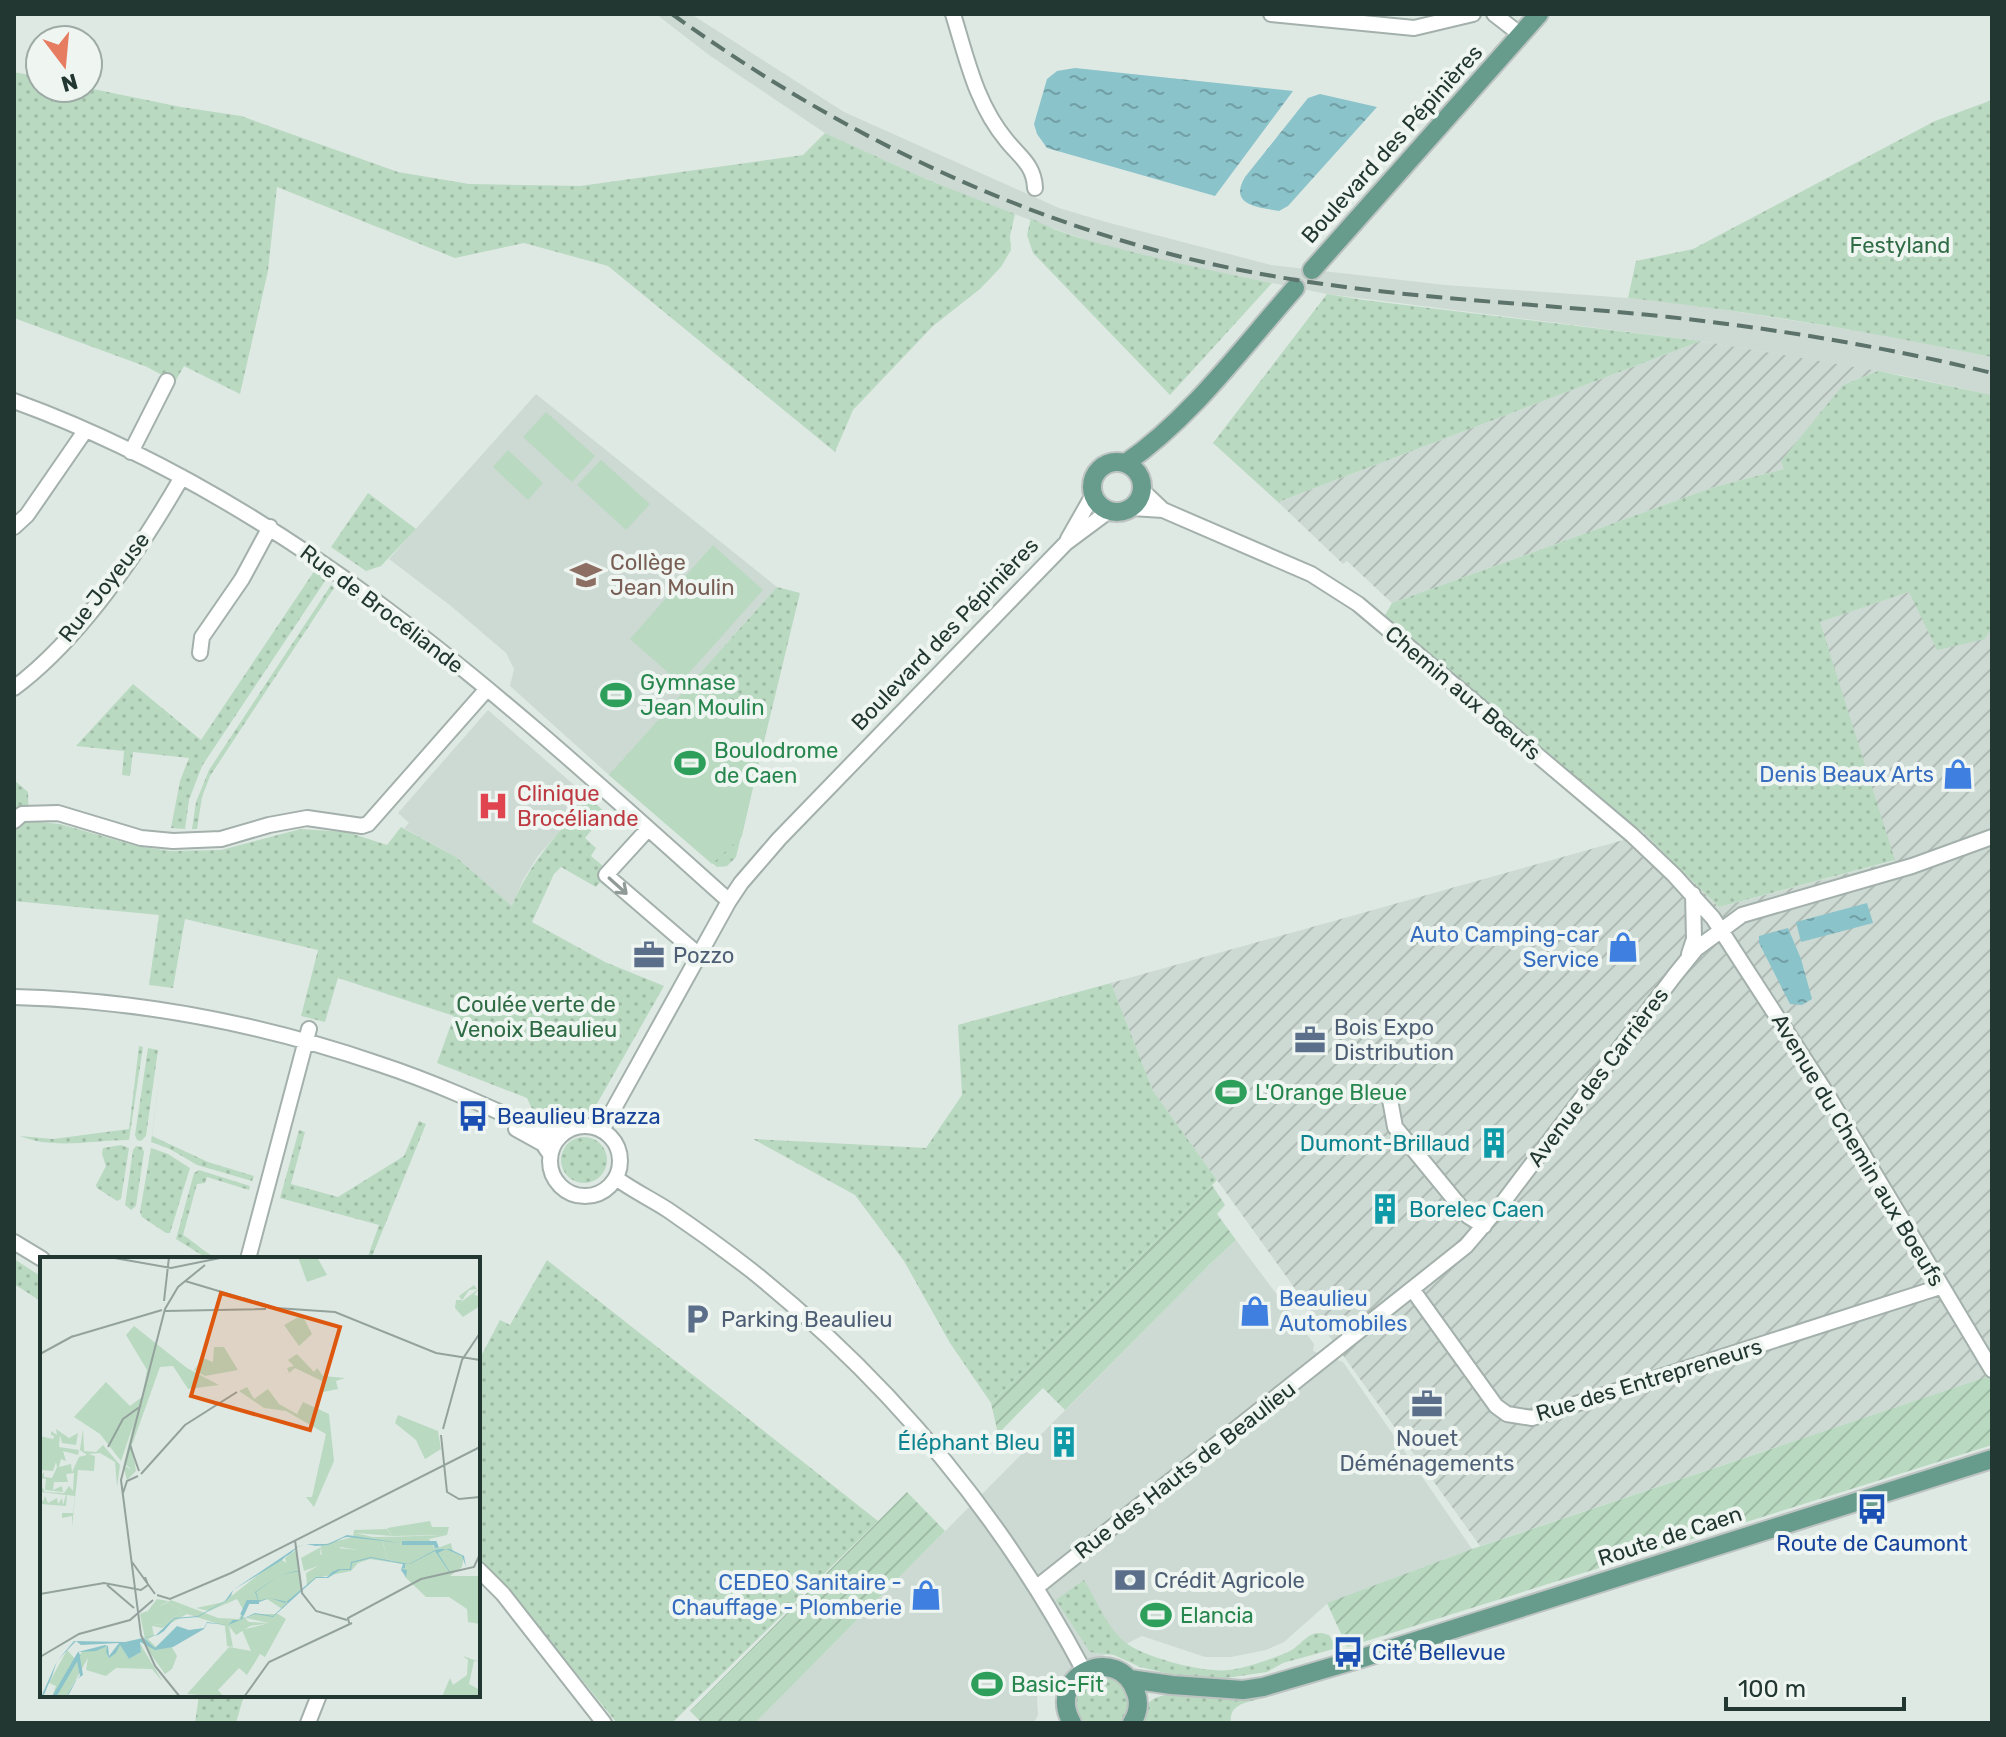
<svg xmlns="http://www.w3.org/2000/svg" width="2006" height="1737" font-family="Rubik,sans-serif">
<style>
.built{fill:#cdd9d3}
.industrial{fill:url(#industrial-furrows)}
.grass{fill:url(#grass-dots)}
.garden{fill:url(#garden-furrows)}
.pitch{fill:#b9d9c1}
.water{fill:url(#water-ripples)}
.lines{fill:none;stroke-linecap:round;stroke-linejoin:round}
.minor-casing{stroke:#a3b0ab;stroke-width:18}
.major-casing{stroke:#bdc3c1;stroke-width:22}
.minor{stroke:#fff;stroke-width:14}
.major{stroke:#679b8c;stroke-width:18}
.rail{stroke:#5c736c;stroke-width:4;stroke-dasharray:16 8;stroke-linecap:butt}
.oneway{stroke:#909b98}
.labels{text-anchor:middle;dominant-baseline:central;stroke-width:8;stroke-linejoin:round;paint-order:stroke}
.street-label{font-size:22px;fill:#223731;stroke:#eff6f2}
.park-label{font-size:22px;fill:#2f6b44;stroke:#eff6f2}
.education-label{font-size:22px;fill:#785e54;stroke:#eff6f2;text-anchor:start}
.leisure-label{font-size:22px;fill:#27864d;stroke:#eff6f2;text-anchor:start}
.shop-label{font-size:22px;fill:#366cbe;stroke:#eff6f2;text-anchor:end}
.health-label{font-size:22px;fill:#be3a42;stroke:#eff6f2;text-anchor:start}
.service-label{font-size:22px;fill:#4e5e75;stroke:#eff6f2;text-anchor:start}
.transit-label{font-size:22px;fill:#164399;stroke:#eff6f2;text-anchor:start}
.culture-label{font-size:22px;fill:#0d838f;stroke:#eff6f2;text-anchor:end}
.inset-river{fill:none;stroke:#8bc3ca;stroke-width:4}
.inset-road{fill:none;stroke:#93a29c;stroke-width:2}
.view{fill:#de570e;fill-opacity:0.15;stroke:#de570e;stroke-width:4}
.inset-edge{fill:none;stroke:#223731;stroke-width:4}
</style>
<defs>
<pattern id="industrial-furrows" width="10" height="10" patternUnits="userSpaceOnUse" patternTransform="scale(2)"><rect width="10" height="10" fill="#cdd9d3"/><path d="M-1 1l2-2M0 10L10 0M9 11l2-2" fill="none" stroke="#b0bbb6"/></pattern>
<pattern id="grass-dots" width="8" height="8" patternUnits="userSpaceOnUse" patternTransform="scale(2)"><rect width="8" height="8" fill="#b9d9c1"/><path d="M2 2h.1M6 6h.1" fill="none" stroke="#9fbba6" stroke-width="1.8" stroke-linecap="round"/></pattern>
<pattern id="garden-furrows" width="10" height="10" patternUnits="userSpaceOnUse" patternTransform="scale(2)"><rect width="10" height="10" fill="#b9d9c1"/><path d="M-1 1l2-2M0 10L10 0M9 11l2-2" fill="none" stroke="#9fbba6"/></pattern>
<pattern id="water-ripples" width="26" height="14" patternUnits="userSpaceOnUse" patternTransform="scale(2)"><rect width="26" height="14" fill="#8bc3ca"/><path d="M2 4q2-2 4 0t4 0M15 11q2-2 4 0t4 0" fill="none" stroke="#719fa5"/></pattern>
</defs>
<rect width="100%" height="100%" fill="#dfe9e4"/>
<path class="built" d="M656,14H691L844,112L1059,208L1106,222L1271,265L1445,285L1628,298L1694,305L1896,337L1992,357V395L1900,375L1701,341L1327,294L1182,265L1096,243L1043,225L926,179L825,133L709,55Z
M536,394L777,587L609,775L510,686L514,669L506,653L451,606L389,559Z
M488,710L589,798L538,856L523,880L512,906L456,857L404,828L409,823L398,813Z
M1236,1240L1314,1344L1313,1351L1343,1362L1472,1549L1328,1603L1284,1642L1266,1650L1231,1657H1205L1142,1636L1039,1688L1037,1700L1038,1715L1034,1723H755L1213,1261Z"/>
<path class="industrial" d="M1701,341L1878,371L1843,385L1784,469L1714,487L1392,603L1347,561L1343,564L1278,502Z
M1909,592L1985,639L1992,627V1375L1480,1546L1153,1091L1111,983L1645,834L1719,907L1894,861L1819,622Z"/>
<path class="grass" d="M14,72L40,77V88H88L181,107L241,116L398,172L469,184L580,186L803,155L825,133L926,179L1015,214L1010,236L1011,250L1001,267L980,289L933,326L853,410L835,452L608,266L524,243L455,258L277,187L268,271L240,394L184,366L175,382L147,367L14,318Z
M1992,100V357C1872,332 1750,311 1628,298L1636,261L1693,249L1935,121Z
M1031,218C1059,234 1094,242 1125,250C1174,263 1223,273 1272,283L1170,395L1033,253L1027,235Z
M1327,294L1364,300L1701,341L1278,502L1213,443Z
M1878,371L1992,395V627L1985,639L1937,650L1909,592L1820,622L1895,860L1719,907L1645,834L1517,730L1385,615L1392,603L1714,487L1784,469L1781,461L1843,385Z
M368,493L416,529L381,566L366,571L331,547Z
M315,570L327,578L202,766L189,800L185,829L171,828L180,781L189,758L133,752L130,776L122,775L124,751L76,746L133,684L201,740Z
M331,585L334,588L210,776L202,797L197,829H192L196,802L209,770Z
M777,587L800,593L736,857L727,866L717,867L609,775Z
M14,780L28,792L29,821L60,824L137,846L170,851L221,850L301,829L347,832L387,845L401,827L456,857L512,906C529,863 559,832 589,798L606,813L585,838L596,848L591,856L604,867L598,875L609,884L606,887L600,882L596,887L561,867L554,874L532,922L605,962L664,986L594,1109C581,1116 550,1125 537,1120L527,1098L437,1063L454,1016L338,978L325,1022L301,1016L318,950L185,919L173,988L149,985L159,915L14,901Z
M1111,983L1153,1091L1217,1180L991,1403L950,1343L904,1261L855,1195L753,1139L926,1148L962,1095L958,1025Z
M139,1046L143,1047L129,1140C93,1140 55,1150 20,1136L53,1139L129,1129Z
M148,1048L158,1050L146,1136L141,1141L137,1140L135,1135Z
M163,1051L152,1136L208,1162L254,1176L252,1181L197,1165L170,1149L151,1142Z
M419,1121L426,1124L371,1259H367L379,1225L280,1198L299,1130L305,1132L291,1184L338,1197L404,1156Z
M561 1160a23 23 0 1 1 46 0a23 23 0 1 1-46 0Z
M121,1145L129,1148L121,1199L117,1201L97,1188L96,1185L106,1166L102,1154L103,1148Z
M136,1146L142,1147L144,1152L136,1206L131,1210L125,1205L133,1150Z
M151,1148L168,1154L190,1168L170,1233H166L142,1217L140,1212Z
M199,1170L250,1186L249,1190L207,1177L205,1183L197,1184L183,1235C196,1243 204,1252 218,1259H208L176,1239L194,1173Z
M14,1259L42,1277V1302L14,1284Z
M547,1260L878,1521L672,1723H617L498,1577L478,1557V1362L500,1320L510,1325Z
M1084,1580C1097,1601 1108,1631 1129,1645C1150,1659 1205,1673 1229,1670C1247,1668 1271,1659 1288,1652C1304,1644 1309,1627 1329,1635L1337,1648L1283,1663L1267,1672L1213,1680L1170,1674L1140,1667L1114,1655L1090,1652L1056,1600Z
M1098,1675C1105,1677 1113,1677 1118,1681C1133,1691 1131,1711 1120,1723H1085C1069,1705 1075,1683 1098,1675Z
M1271,1693L1268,1697C1251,1702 1228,1702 1231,1723H1144C1138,1680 1202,1698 1227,1697C1241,1697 1257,1694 1271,1693Z
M199,1695H244L236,1723H195Z"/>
<path class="garden" d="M1212,1185L1225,1205L1217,1214L1236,1240L1213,1261L1065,1410L1043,1388L998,1434L991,1403Z
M1992,1375V1445L1347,1647L1327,1603L1472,1549Z
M907,1492L945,1531L755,1723H702L690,1711Z"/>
<path class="pitch" d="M546,412L595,456L572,482L523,437Z
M508,450L543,483L528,500L493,467Z
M601,460L650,504L626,530L577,485Z
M713,545L763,590L680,683L630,639Z
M701,673L766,730L742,836L712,864L609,775Z"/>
<path class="water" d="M1075,68L1293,91L1215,196L1047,148L1037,134L1034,124L1047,79L1057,71Z
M1320,94L1377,107L1288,206L1279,211C1259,207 1228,206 1245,177L1308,98Z
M1867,903L1873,923L1801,942L1796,922Z
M1788,928L1801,959L1812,999L1802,1005L1790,1004L1759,943V936Z"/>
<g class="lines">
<defs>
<path id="minor" d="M953,14C967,59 976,104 1007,141C1020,157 1034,165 1035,188
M1271,14L1414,28L1473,14
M1494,14L1521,35
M14,401C297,504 509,704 729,901
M131,452L167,381
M1143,491L1163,510L1311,574L1358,604L1632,835L1674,875L1713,918L1827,1094L1992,1370
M1132,508L1163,510
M14,527L27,515L85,431
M1068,539L1093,495
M200,653L202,637L242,579L270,527
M14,688C80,639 141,548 182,477
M14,821L22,814L58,813L141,838L173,841L221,839L269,825L307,818L362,826L368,824L487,689
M648,829L606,875L699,955
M1689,954L1694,939L1693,894
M14,997C138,1000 262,1024 379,1064C437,1083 493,1109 548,1134H562
M1389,1094L1395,1127L1468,1216L1484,1226
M550 1161a35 35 0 1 1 70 0a35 35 0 1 1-70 0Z
M516,1129L543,1144L550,1154
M602,1130L729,901L741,883L779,839L1066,543L1109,511
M616,1178C632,1190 651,1199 668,1210C696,1229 725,1250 752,1271C889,1381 1002,1516 1084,1671
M14,1242L42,1259
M248,1259L309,1029
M1412,1289L1496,1406L1507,1414L1532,1418L1940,1287
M478,1569L503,1594L604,1723
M1037,1587L1466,1246L1501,1205L1675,975L1696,949L1742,915L1912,866L1992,837
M308,1723L319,1695"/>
<path id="major" d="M1312,270L1539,14
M1092 487a25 25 0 1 1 50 0a25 25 0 1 1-50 0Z
M1126,463C1192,417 1242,348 1295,288
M1129,1679L1172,1685L1243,1690L1263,1687L1362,1658L1992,1459
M1072,1723C1044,1674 1120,1642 1136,1693C1140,1704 1138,1713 1132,1723"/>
</defs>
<use href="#minor" class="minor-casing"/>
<use href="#major" class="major-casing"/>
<use href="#minor" class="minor"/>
<use href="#major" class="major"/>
<path class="rail" d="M672,14C850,142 1050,237 1267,275C1400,299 1535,303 1669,317C1778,329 1886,347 1992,373"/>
</g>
<defs><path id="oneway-shaft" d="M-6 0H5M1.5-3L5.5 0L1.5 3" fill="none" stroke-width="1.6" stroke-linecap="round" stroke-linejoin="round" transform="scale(2)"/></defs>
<use class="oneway" href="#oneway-shaft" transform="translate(618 886) rotate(42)"/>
<defs>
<symbol id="school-bare" viewBox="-9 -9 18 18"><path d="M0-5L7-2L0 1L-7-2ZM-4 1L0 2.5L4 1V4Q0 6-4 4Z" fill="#8d6e63" stroke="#eff6f2" stroke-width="2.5" paint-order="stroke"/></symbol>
<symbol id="stadium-bare" viewBox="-9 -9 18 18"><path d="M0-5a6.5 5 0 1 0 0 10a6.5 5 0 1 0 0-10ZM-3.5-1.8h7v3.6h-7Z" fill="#2e9e5b" stroke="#eff6f2" stroke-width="2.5" paint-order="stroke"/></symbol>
<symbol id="shop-bare" viewBox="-9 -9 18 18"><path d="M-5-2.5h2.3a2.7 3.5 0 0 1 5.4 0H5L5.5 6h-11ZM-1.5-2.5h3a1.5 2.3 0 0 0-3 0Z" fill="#3f7fe0" stroke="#eff6f2" stroke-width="2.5" paint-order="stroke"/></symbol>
<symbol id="hospital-bare" viewBox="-9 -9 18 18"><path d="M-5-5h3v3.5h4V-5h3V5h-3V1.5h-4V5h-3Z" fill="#e0444e" stroke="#eff6f2" stroke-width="2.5" paint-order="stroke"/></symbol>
<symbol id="office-bare" viewBox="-9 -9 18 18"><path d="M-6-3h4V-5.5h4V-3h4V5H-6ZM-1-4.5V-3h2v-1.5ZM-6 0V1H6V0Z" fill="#5c6f8a" stroke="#eff6f2" stroke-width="2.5" paint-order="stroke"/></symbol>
<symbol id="bus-bare" viewBox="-9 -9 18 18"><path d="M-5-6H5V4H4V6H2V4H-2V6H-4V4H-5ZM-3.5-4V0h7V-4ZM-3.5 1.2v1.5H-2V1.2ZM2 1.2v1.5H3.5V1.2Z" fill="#1a4fb4" stroke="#eff6f2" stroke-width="2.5" paint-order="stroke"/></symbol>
<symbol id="building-bare" viewBox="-9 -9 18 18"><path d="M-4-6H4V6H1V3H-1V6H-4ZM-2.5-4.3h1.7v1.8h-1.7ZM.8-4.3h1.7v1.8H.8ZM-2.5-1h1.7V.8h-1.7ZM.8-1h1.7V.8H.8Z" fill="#0f9aa8" stroke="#eff6f2" stroke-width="2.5" paint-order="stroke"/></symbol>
<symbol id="parking-bare" viewBox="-9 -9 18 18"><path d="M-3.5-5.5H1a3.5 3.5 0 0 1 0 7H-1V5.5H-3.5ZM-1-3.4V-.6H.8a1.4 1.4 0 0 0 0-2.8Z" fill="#5c6f8a" stroke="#eff6f2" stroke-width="2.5" paint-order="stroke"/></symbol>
<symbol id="bank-bare" viewBox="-9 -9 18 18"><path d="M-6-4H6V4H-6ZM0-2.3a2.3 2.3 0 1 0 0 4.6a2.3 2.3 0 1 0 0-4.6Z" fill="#5c6f8a" stroke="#eff6f2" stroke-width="2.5" paint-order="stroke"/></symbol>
</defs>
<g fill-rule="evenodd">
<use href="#school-bare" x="564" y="553" width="44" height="44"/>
<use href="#stadium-bare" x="594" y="673" width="44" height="44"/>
<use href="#stadium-bare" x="668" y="741" width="44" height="44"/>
<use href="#shop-bare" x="1936" y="752" width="44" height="44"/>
<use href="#hospital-bare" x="471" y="784" width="44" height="44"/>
<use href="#shop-bare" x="1601" y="925" width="44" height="44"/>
<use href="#office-bare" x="627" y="933" width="44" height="44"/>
<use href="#office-bare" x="1288" y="1018" width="44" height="44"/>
<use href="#stadium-bare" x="1209" y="1070" width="44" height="44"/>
<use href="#bus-bare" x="451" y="1094" width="44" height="44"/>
<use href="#building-bare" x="1472" y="1121" width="44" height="44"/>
<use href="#building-bare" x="1363" y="1187" width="44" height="44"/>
<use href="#shop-bare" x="1233" y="1289" width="44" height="44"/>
<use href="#parking-bare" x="675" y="1297" width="44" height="44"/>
<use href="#office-bare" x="1405" y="1382" width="44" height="44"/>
<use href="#building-bare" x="1042" y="1420" width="44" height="44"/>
<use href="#bus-bare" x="1850" y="1487" width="44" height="44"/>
<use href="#bank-bare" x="1108" y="1558" width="44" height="44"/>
<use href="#shop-bare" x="904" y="1573" width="44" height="44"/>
<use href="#stadium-bare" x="1134" y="1593" width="44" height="44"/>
<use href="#bus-bare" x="1326" y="1630" width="44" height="44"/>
<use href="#stadium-bare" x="965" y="1662" width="44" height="44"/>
</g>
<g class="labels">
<g class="street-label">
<text transform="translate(1392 144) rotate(-48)">Boulevard des Pépinières</text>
<text transform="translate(104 587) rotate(-52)">Rue Joyeuse</text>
<text transform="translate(382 609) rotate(37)">Rue de Brocéliande</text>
<text transform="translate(945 634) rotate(-46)">Boulevard des Pépinières</text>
<text transform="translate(1463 693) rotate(40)">Chemin aux Bœufs</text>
<text transform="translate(1598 1077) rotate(-53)">Avenue des Carrières</text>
<text transform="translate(1858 1150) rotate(59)">Avenue du Chemin aux Boeufs</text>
<text transform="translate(1649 1380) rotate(-17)">Rue des Entrepreneurs</text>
<text transform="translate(1185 1470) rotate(-38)">Rue des Hauts de Beaulieu</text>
<text transform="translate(1670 1536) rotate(-18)">Route de Caen</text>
</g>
<g class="park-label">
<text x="1900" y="245">Festyland</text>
<text x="536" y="1004">Coulée verte de<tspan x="536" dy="25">Venoix Beaulieu</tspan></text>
</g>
<g class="education-label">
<text x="610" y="562">Collège<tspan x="610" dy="25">Jean Moulin</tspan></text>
</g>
<g class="leisure-label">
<text x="640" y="682">Gymnase<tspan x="640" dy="25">Jean Moulin</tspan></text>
<text x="714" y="750">Boulodrome<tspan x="714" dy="25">de Caen</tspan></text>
<text x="1255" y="1092">L'Orange Bleue</text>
<text x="1180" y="1615">Elancia</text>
<text x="1011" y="1684">Basic-Fit</text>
</g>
<g class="shop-label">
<text x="1934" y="774">Denis Beaux Arts</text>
<text x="1599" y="934">Auto Camping-car<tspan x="1599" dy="25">Service</tspan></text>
<text x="1279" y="1298" text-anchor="start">Beaulieu<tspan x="1279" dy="25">Automobiles</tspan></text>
<text x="902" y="1582">CEDEO Sanitaire -<tspan x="902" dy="25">Chauffage - Plomberie</tspan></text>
</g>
<g class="health-label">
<text x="517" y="793">Clinique<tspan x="517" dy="25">Brocéliande</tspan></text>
</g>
<g class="service-label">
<text x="673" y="955">Pozzo</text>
<text x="1334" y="1027">Bois Expo<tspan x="1334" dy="25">Distribution</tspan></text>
<text x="721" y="1319">Parking Beaulieu</text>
<text x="1427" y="1438" text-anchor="middle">Nouet<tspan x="1427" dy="25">Déménagements</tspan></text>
<text x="1154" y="1580">Crédit Agricole</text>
</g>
<g class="transit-label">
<text x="497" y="1116">Beaulieu Brazza</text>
<text x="1872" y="1543" text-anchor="middle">Route de Caumont</text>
<text x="1372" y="1652">Cité Bellevue</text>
</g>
<g class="culture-label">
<text x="1470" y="1143">Dumont-Brillaud</text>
<text x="1409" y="1209" text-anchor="start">Borelec Caen</text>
<text x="1040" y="1442">Éléphant Bleu</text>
</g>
</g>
<g transform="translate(40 1257)">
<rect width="440" height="440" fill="#dfe9e4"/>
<path d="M434,28L437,32L429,33L421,45L440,31L434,38L440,39V49L423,60L415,51L416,43H422L419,39ZM262,58L272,77L259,89L244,68ZM94,69L147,111L179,128L148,132L133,109L120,110L92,188L96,214L87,223L83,208L92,213L84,206L93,169L81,204L60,177L34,160L66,125L90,149L102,140L107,113L86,78ZM174,90H184L198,113L165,119L154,113L163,101L173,105ZM257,97L274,115L277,111L283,119L305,121L296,124L298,132L283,135L282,124L255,111L249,116L247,111L254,109L248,103ZM207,130L214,142L228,132L239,147L257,157L263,145L289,157L294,204L274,250L266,240H272L286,177L246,154L224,151L199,134ZM16,172L29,181L38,176L36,188L22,186L20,178L19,190L39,193L38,198L23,194L26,204L21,202L19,210L31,207L32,215L39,200L47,198L40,193L43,172L44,194L56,195L63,188L80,208L77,230L75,205L60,196L48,197L55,199L54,214L38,213L32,270V259L22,261V256H33L35,239L27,238L26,249L0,247L1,239L3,245L5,239L8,246L17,241L18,247L22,241L23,248L26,238L0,235L1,228L5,235L24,236L29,229L33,234L34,216L26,217L28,225H14L13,233L22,229L23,235L5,233L6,222L0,221L4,215V220L12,221L17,210L16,205L13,214L0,213V179L13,182L14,179L11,178V174L17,178ZM390,264L392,270H409L407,278L389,282L395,292L411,286L413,295L424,299L422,310L410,319H440V367L428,365L427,352L409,340H386L365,320L363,307L347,302L342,281L401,278L352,279L347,271ZM281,290L280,297L298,307V291L318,293V306L311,314L276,321L267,329L266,316L278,309L264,314L261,301ZM256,293L261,333L242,352L227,342L219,345L214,334L218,344L207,345L204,354L197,342L169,354L156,351L184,345L228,310L242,303L246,306L245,301ZM117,342L128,344L118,350L128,346L143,354L123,368L113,367L107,355ZM214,357H238L246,362L225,400L220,397L207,418L199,411L178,433L184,440L147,437L189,390L211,394L202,373L229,366L206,361ZM99,385L123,425L112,412L76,411L66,419L46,413L48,401L26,440H12L16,429L9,426L27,393L37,404L42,394L67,389L69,401L80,388L89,402L101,395ZM423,399L440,405L434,404L429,427L440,433V440H402L410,421L413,428L427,418L428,403Z" fill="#b9d9c1"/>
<path d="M347,272L352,279L315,276L333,280L398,279L342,282L347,302L354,305L368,306L390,291L397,295L365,314L363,307L330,302L318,306V293L300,290L298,307L282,309L281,288L313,280L314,273ZM215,333L218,345L209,346L203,359L209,365L230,366L210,369L196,378L189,369L193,390L187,389L185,369L147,357L122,371L112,369L114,379L108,382L116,390L126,382L121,390L131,389L137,399L132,412L125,417L107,392L100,357L107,354L114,367L123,368L143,354L128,346L118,350L131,343L178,361L199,362L207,345L217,344Z" fill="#b9d9c1"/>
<path d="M258,0H277L287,18L267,25ZM358,158L398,174L401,192L385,202L376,183L355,166Z" fill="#b9d9c1"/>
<path d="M307,278L361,286L307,280L303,281L295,285L288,288L276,289L266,287L258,290L250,297L245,300L242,303L193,333L191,339L186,344L158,360L134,362L130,367L124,374L118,378L104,381L115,391L137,369L149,373L164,371L167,365L188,368L193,363H200L208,345L218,344L215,335L240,318L256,314H260L240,318L216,335L219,345L230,341L245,346L276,320H287L292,315L299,312H310L311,305L331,300L369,307L395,293L400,292H410L424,299L426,310L422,299L406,292L398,296L410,315V316L395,294L370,307H365V311L362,312L367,313L366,320L361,313L363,307L331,301L312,306L311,313H300L288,321H276L233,360L215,357L188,368L167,366L164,372L133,390L115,393L100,385L101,395L89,402L80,388L76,396L69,401L66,395L67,389L56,394L39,395L43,418L37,422L29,437L26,440L36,423L40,419L37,404L26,423L14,440L38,395L65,388L68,389L69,399L79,386L41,388L36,384L17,404L12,419L3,440H1L17,404L34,384L85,385L116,378L134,361L158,359L185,344L193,333L257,290L266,287H288ZM230,341L248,345L233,359L215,356L202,362L208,346Z" fill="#8bc3ca" fill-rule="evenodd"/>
<path class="inset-river" d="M362,286H395L397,291M202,358L208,345H219M14,440L39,397"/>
<path class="inset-road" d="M69,0L131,11L185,0M145,24L202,41M203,41L236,51L295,55L396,96L440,103M124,44L129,0M125,54L226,52M31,80L122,53M0,97L33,79M403,172L422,103L440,76M401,178L407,235L419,242L440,240M90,188L99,214M68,190L83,162L101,149M101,217L145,168L197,135M83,236L87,224L98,219M255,283L262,336L276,354L307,363M92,305L115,337M67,328L94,351M0,337L64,326L101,333L108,328L105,320M117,338L130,342L191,316L440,190M309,366L308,361L381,322L434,310L440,297M0,400L39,377L90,363L113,343M140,440L115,409L101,378L81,223L125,52L138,30L165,8M204,440L229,405L312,366"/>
<path class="view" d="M181,36L300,70L270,173L151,139Z"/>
<rect width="440" height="440" class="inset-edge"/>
</g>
<rect width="2006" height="1737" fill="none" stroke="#223731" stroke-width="32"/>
<g transform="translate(64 64) rotate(164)"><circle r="38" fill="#eff6f2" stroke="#9daaa5" stroke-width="2"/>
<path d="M0-6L14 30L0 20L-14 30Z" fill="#e67c60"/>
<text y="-12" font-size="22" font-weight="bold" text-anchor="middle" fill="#223731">N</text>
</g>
<path d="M1726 1697v12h178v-12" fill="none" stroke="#223731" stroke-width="4"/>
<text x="1738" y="1697" font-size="24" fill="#223731" stroke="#eff6f2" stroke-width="6" paint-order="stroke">100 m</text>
</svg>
